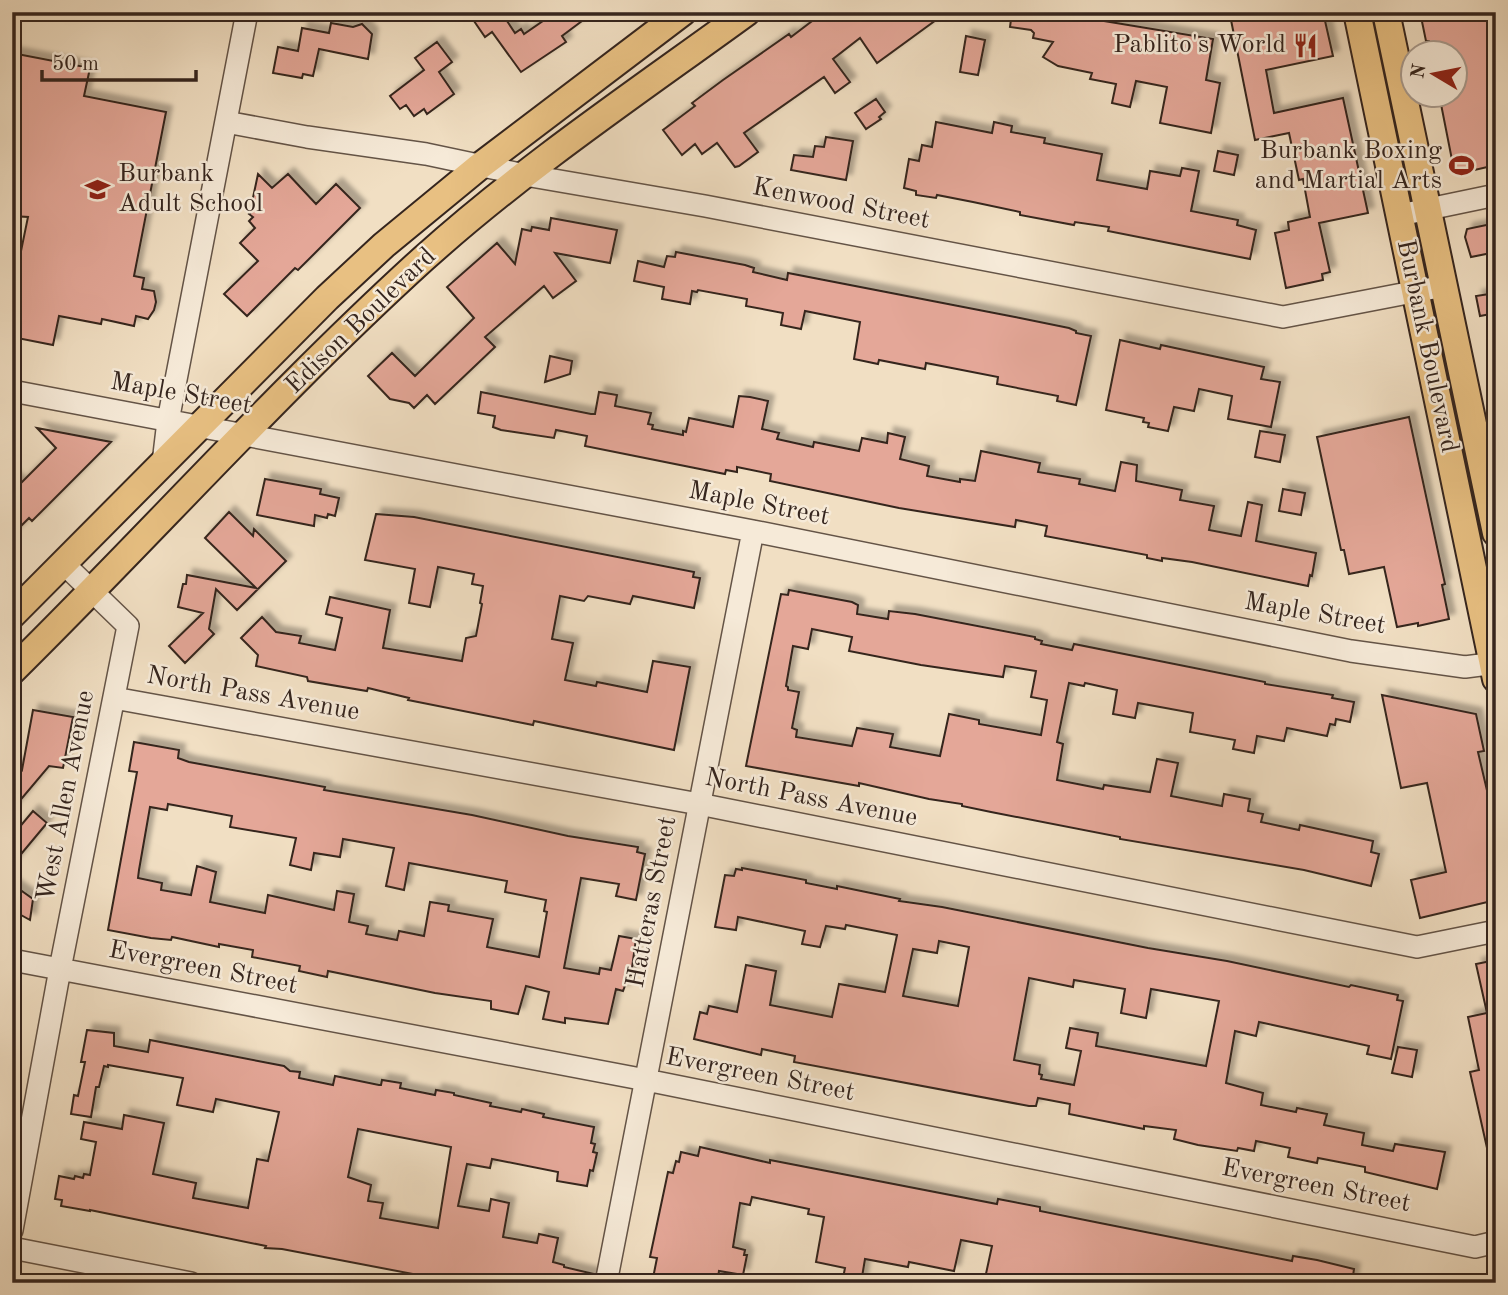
<svg xmlns="http://www.w3.org/2000/svg" width="1508" height="1295" font-family="'Old Standard TT',serif">
<style>
.building{fill:#e4a798;stroke:#35251e;stroke-width:2;fill-rule:evenodd;filter:url(#shadow)}
.lines{fill:none;stroke-linecap:round;stroke-linejoin:round}
.minor-casing{stroke:#645447;stroke-width:24}
.major-casing{stroke:#35251e;stroke-width:30}
.minor{stroke:#f6ead8;stroke-width:21}
.major{stroke:#e8c082;stroke-width:26}
.labels{text-anchor:middle;dominant-baseline:central;stroke-width:5;stroke-linejoin:round;paint-order:stroke}
.poi-label{font-size:26px;fill:#35251e;stroke:#f6ead8;text-anchor:end}
.street-label{font-size:26px;fill:#35251e;stroke:#f6ead8}
</style>
<defs>
<filter id="shadow"><feDropShadow dx="6" dy="-6" stdDeviation="2" flood-color="#0004"/></filter>
</defs>
<rect width="100%" height="100%" fill="#f1dfc3"/>
<filter id="stains"><feTurbulence type="fractalNoise" baseFrequency=".00286" numOctaves="4"/><feColorMatrix values="0 0 0 0 .2 0 0 0 0 .09 0 0 0 0 .02 0 0 0 .5 -.17"/></filter>
<radialGradient id="worn" r=".72"><stop offset=".6" stop-color="#630" stop-opacity="0"/><stop offset="1" stop-color="#630" stop-opacity=".3"/></radialGradient>
<path class="building" d="M486,12H501L515,33L521,29L524,34L556,12H594L562,36L566,42L521,72L492,32L485,37L474,21Z
M824,12H947L877,63L860,38L833,59L850,82L835,93L824,77L744,133L758,152L739,166L735,167L717,143L702,154L695,144L682,155L663,130L695,106L692,103L723,80L789,34L791,37Z
M1012,12H1088L1087,16L1104,21L1213,39L1206,80L1220,83L1211,133L1160,123L1167,87L1136,81L1130,107L1112,103L1116,84L1090,79L1092,73L1058,66L1043,57L1053,42L1033,38L1034,33L1031,30L1010,27Z
M1242,12H1323L1333,56L1266,70L1274,113L1343,98L1368,213L1319,223L1330,272L1322,274L1323,280L1286,288L1275,233L1289,230L1288,222L1310,217L1303,179L1299,180L1289,133L1255,140L1230,15Z
M1420,12H1496V165L1466,172L1460,171L1453,165L1439,94H1455V52H1431L1429,41H1426Z
M331,23L353,27L362,24L372,34L368,59L319,49L313,76L303,74L302,78L273,73L278,47L298,51L302,28L329,33Z
M966,36L985,40L978,75L960,72Z
M437,42L452,62L439,72L454,94L427,114L424,109L414,116L406,105L400,109L390,96L424,70L415,58Z
M12,53L90,68L84,96L166,112L134,276L144,278L142,289L154,291L156,302L154,310L148,319L136,316L134,326L102,319L101,324L59,316L53,345L12,337V295L28,217L12,216Z
M876,99L885,112L879,117L881,119L866,129L855,113Z
M936,122L992,133L994,122L1012,126L1011,132L1045,138L1044,143L1102,154L1097,180L1147,189L1150,171L1180,176L1182,168L1199,171L1191,211L1238,220L1237,225L1256,230L1250,259L1108,231L1109,227L1075,222L1074,225L1020,215V212L973,202L937,195L936,198L916,195V191L904,188L909,159L919,161L922,145L932,147Z
M826,137L853,141L846,180L791,170L794,155L813,157L815,146L824,147Z
M1218,151L1238,155L1234,175L1214,171Z
M258,174L272,188L288,174L316,204L336,184L360,208L298,270L295,268L247,316L224,294L258,261L240,243L255,228L249,221L253,217L249,214L253,210L251,207Z
M551,218L617,230L610,263L555,253L576,281L553,298L544,286L485,337L495,347L435,404L427,395L414,408L409,403L390,399L368,376L392,353L415,376L474,318L447,287L497,243L515,264L522,229L531,231L532,227L549,230Z
M1496,223V252L1471,257L1465,237L1467,229Z
M676,252L745,265L754,268L753,272L787,280L788,273L1015,317L1069,328L1076,331V333L1091,336L1076,405L1057,401L1058,396L997,384L998,377L926,363L925,369L879,360L878,364L854,359L860,322L805,311L801,329L781,325L783,313L746,306L747,299L698,290L697,292L692,291L690,304L662,299L664,287L634,281L638,261L664,267L667,256L675,257Z
M1496,293V313L1480,316L1476,296Z
M1120,340L1160,349L1161,345L1264,367L1261,379L1280,382L1271,427L1228,419L1232,396L1199,389L1194,411L1174,407L1168,431L1148,427L1149,423L1143,422L1144,418L1106,410Z
M550,356L572,361L570,374L545,382Z
M481,392L591,414H595L599,392L617,395L615,406L651,413L648,424L653,425L652,429L683,435V431L686,432L689,418L733,427L739,396L750,397L768,401L762,429L779,433L777,439L813,447L814,442L859,451L862,438L887,443L888,433L905,437L900,459L929,466L927,476L960,482V479L975,481L981,451L1040,463L1038,472L1080,479L1079,484L1115,491L1121,462L1137,465L1136,481L1182,490L1180,500L1214,506L1209,530L1241,536L1248,502L1262,505L1256,541L1316,553L1312,576L1310,575L1308,586L1192,562L1162,558V561L1147,558V555L1045,536L1047,526L1016,520L1015,527L899,508L770,481L771,474L737,467V472L726,470L725,474L585,446L587,436L556,430L554,438L501,430L493,427L495,416L478,413Z
M1409,417L1445,584L1442,585L1449,619L1418,626V623L1397,627L1384,567L1349,574L1344,550H1341L1317,437Z
M37,428L111,442L32,521L29,518L12,535V476L20,484L56,448Z
M1260,431L1285,435L1280,462L1255,457Z
M265,479L321,489L320,494L339,498L335,516L328,514L327,518L315,515L314,526L257,515Z
M1283,489L1305,493L1301,515L1279,511Z
M229,512L253,536L254,529L286,561L237,610L216,589L209,629L214,634L185,663L169,646L203,613L178,607L183,584H186L187,575L256,588L205,538Z
M376,514L414,517L694,572L693,577L700,578L694,608L633,596L630,604L588,596L584,601L560,596L552,639L573,643L565,680L596,686L597,682L647,692L653,661L690,667L674,750L534,721L533,725L408,700L409,698L368,688L367,691L308,681L307,677L256,666L258,655L241,638L262,617L276,632L301,636L299,643L335,650L342,618L326,614L330,597L390,610L383,648L462,661L466,638L476,636L482,604L480,603L483,586L472,584L474,574L438,567L430,607L409,603L415,569L365,560Z
M789,590L852,602L858,605L857,614L888,619L889,611L915,614L1035,637V639L1042,641L1041,644L1072,650L1074,644L1265,682V684L1333,695L1332,698L1354,702L1350,722L1336,719L1335,725L1330,724L1327,736L1287,728L1284,741L1257,736L1254,753L1233,749L1235,740L1190,732L1193,713L1138,703L1135,718L1113,714L1117,690L1085,683L1084,686L1069,683L1057,742L1063,744L1057,780L1103,789L1104,785L1150,792L1157,759L1178,763L1171,796L1222,806L1224,794L1250,799L1248,811L1263,814L1261,822L1299,830L1300,825L1373,841L1371,852L1379,854L1371,886L1304,870L1120,839V837L991,812L962,806V804L929,799L859,783V786L746,766L781,594L788,595ZM812,629L852,637L849,651L921,665L1003,677L1005,666L1036,671L1031,697L1047,700L1041,735L979,724V720L949,714L940,756L890,747L893,734L857,728L852,746L796,737L797,730L792,728L799,692L788,690V687L786,686L793,646L808,649Z
M1382,695L1476,714L1484,751L1478,752L1496,829V900L1420,918L1411,880L1446,872L1427,783L1401,788Z
M33,710L73,717L63,768L49,766L12,810V761L22,770Z
M134,742L179,750L178,758L189,762L325,787L324,790L472,815L568,836L638,847L637,852L645,854L636,900L616,896L619,884L581,878L564,968L599,974L600,968L611,970L619,936L636,939L631,975H629L623,991L616,989L608,1024L565,1018V1023L543,1019L549,992L526,986L518,1014L491,1009V1001L435,993L328,971L327,977L299,971L300,966L252,957L253,950L219,944V947L172,937L171,940L151,938L108,930L137,772L129,771ZM168,804L232,816L230,827L296,838L290,865L311,870L314,853L340,857L343,839L394,848L386,886L404,890L409,863L507,881L505,892L546,900L544,911L547,912L539,957L487,947L493,919L448,911L449,905L430,902L424,936L399,931L397,940L366,934L368,926L349,922L354,894L337,891L334,910L268,895L265,913L210,902L216,872L197,866L191,895L161,890L162,883L138,878L139,870L150,807L167,810Z
M33,811L47,823L12,865V836Z
M742,868L806,880V883L837,889V886L900,899L899,901L942,907L1148,948L1227,961L1349,987L1351,985L1398,995L1397,1000L1403,1001L1391,1059L1367,1054L1369,1046L1259,1022L1256,1036L1235,1031L1226,1083L1263,1093L1261,1105L1296,1112L1297,1108L1327,1114L1324,1125L1364,1133L1362,1145L1393,1151L1395,1144L1445,1152L1437,1189L1365,1172V1167L1318,1158L1317,1163L1288,1157L1290,1148L1256,1141L1254,1151L1238,1148L1237,1151L1198,1145L1174,1139L1176,1130L1144,1126V1129L1069,1114L1070,1104L1038,1098L1036,1106H1029L794,1062L795,1056L762,1049L761,1055L694,1039L700,1012L707,1014L709,1006L737,1012L746,965L776,971L770,1005L832,1017L839,984L885,992L897,935L846,925L845,929L826,926L820,947L802,944L805,931L738,917L736,930L715,927L725,875L734,876L736,869L742,870ZM939,941L969,947L958,1006L903,996L913,949L937,953ZM1029,978L1073,987L1074,980L1125,989L1121,1013L1146,1018L1151,989L1219,1001L1206,1066L1096,1046L1098,1033L1070,1028L1066,1048L1081,1051L1074,1085L1041,1079L1042,1075L1039,1074L1040,1065L1014,1060Z
M12,884L33,899L30,920L12,910Z
M1496,960V1156L1489,1157L1470,1072L1479,1070L1468,1017L1487,1013L1476,964Z
M87,1030L114,1033V1046L148,1052L150,1040L284,1066L290,1071L300,1072L299,1078L333,1085L335,1076L379,1085H381L382,1080L401,1083L400,1088L435,1095L436,1090L454,1093V1095L491,1103L490,1106L521,1112L522,1109L544,1114L543,1117L594,1127L591,1143L595,1144L593,1152L597,1153L593,1171L590,1170L587,1186L557,1181L558,1172L492,1159L490,1168L467,1164L458,1206L489,1211L491,1199L509,1203L503,1237L537,1243L539,1234L558,1238L553,1262L564,1265V1267L594,1274L593,1283H460L282,1249L265,1248L266,1246L90,1210V1211L61,1206L62,1200L55,1199L59,1176L74,1179L75,1176L83,1178L84,1174L90,1175L96,1142L81,1139L84,1122L122,1129L124,1115L164,1123L153,1174L196,1183L193,1198L248,1208L257,1159L268,1161L279,1112L216,1099L213,1112L177,1105L183,1078L108,1065V1067L104,1066L99,1087H96L91,1117L71,1114L74,1095L78,1096L85,1062H81ZM358,1129L451,1147L438,1228L380,1218L383,1203L368,1201L371,1185L348,1177Z
M1398,1047L1417,1050L1412,1077L1392,1073Z
M700,1147L770,1163V1160L997,1204L998,1199L1040,1207V1211L1100,1223L1292,1261L1293,1256L1317,1260L1354,1269L1352,1283H984L992,1246L961,1240L954,1271L909,1262L908,1267L865,1259L861,1283H842L845,1268L816,1262L824,1217L808,1214L809,1209L752,1197L750,1205L740,1203L733,1247L745,1250L744,1255H747L743,1275L719,1271L717,1283H652L657,1258L650,1257L668,1172L673,1173L676,1161L679,1162L681,1152L698,1156Z"/>
<g class="lines">
<defs>
<path id="minor" d="M226,122L307,137L426,154L525,175L705,206L1283,317L1444,286
M1400,215L1496,195
M12,391L753,531L1351,651L1465,667L1496,663
M163,463L168,421L247,12
M114,698L699,804L1417,947L1496,931
M12,960L646,1080L1475,1247L1496,1242
M12,1230L60,969L128,626L64,564
M12,1248L191,1283
M606,1283L753,531"/>
<path id="major" d="M1357,12L1496,679
M1386,12L1496,533
M12,615L327,298L384,245L480,166L683,12
M12,671C150,535 280,389 423,259C524,168 637,92 747,12"/>
</defs>
<use href="#minor" class="minor-casing"/>
<use href="#major" class="major-casing"/>
<use href="#minor" class="minor"/>
<use href="#major" class="major"/>
</g>
<defs>
<symbol id="restaurant-bare" viewBox="-9 -9 18 18"><path d="M-5-6h1v4h1v-4h1v4h1v-4h1v5L-1.5 .5V6h-2V.5L-5-1ZM5-6V6H3V1.5H1.5Q1.5-4 5-6Z" fill="#8f2418" stroke="#f6ead8" stroke-width="2.5" paint-order="stroke"/></symbol>
<symbol id="stadium-bare" viewBox="-9 -9 18 18"><path d="M0-5a6.5 5 0 1 0 0 10a6.5 5 0 1 0 0-10ZM-3.5-1.8h7v3.6h-7Z" fill="#8f2418" stroke="#f6ead8" stroke-width="2.5" paint-order="stroke"/></symbol>
<symbol id="school-bare" viewBox="-9 -9 18 18"><path d="M0-5L7-2L0 1L-7-2ZM-4 1L0 2.5L4 1V4Q0 6-4 4Z" fill="#8f2418" stroke="#f6ead8" stroke-width="2.5" paint-order="stroke"/></symbol>
</defs>
<g fill-rule="evenodd">
<use href="#restaurant-bare" x="1288" y="28" width="35" height="35"/>
<use href="#stadium-bare" x="1444" y="148" width="35" height="35"/>
<use href="#school-bare" x="80" y="172" width="35" height="35"/>
</g>
<g class="labels">
<g class="poi-label">
<text x="1286" y="45">Pablito's World</text>
<text x="1442" y="151">Burbank Boxing<tspan x="1442" dy="30">and Martial Arts</tspan></text>
<text x="118" y="174" text-anchor="start">Burbank<tspan x="118" dy="30">Adult School</tspan></text>
</g>
<g class="street-label">
<text transform="translate(841 204) rotate(11)">Kenwood Street</text>
<text transform="translate(361 321) rotate(-44)">Edison Boulevard</text>
<text transform="translate(1427 346) rotate(78)">Burbank Boulevard</text>
<text transform="translate(181 394) rotate(10)">Maple Street</text>
<text transform="translate(759 504) rotate(11)">Maple Street</text>
<text transform="translate(1315 614) rotate(10)">Maple Street</text>
<text transform="translate(253 694) rotate(10)">North Pass Avenue</text>
<text transform="translate(66 796) rotate(-79)">West Allen Avenue</text>
<text transform="translate(811 798) rotate(11)">North Pass Avenue</text>
<text transform="translate(652 902) rotate(-79)">Hatteras Street</text>
<text transform="translate(203 968) rotate(11)">Evergreen Street</text>
<text transform="translate(760 1075) rotate(11)">Evergreen Street</text>
<text transform="translate(1316 1186) rotate(11)">Evergreen Street</text>
</g>
</g>
<rect width="1508" height="1295" fill="none" stroke="#f1dfc3" stroke-width="42"/>
<rect x="14" y="14" width="1480" height="1267" fill="none" stroke="#35251e" stroke-width="3.5"/>
<rect x="21" y="21" width="1466" height="1253" fill="none" stroke="#35251e" stroke-width="2"/>
<g transform="translate(1434 74) rotate(280)"><circle r="33" fill="#f6ead8" stroke="#a99b8e" stroke-width="2"/>
<path d="M0-5L12 26L0 18L-12 26Z" fill="#8f2418"/>
<text y="-10" font-size="19" font-weight="bold" text-anchor="middle" fill="#35251e">N</text>
</g>
<path d="M42 70v10h154v-10" fill="none" stroke="#35251e" stroke-width="3.5"/>
<text x="52" y="70" font-size="21" fill="#35251e" stroke="#f6ead8" stroke-width="5" paint-order="stroke">50 m</text>
<rect width="100%" height="100%" filter="url(#stains)"/>
<rect width="100%" height="100%" fill="url(#worn)"/>
</svg>
